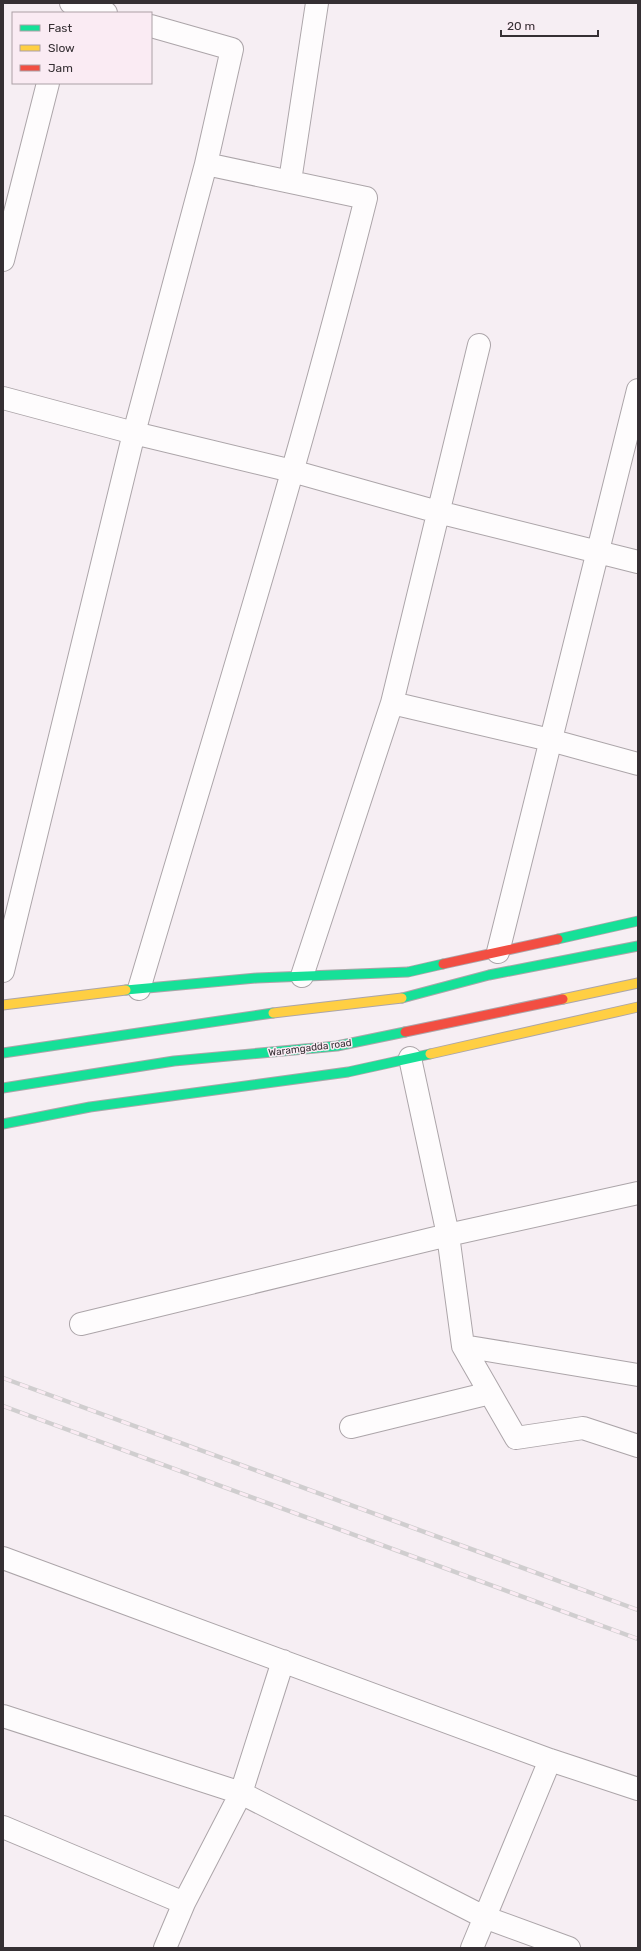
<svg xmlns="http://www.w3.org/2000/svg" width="641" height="1951" font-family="Rubik,sans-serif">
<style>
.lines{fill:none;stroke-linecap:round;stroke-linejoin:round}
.street-casing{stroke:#aca5a9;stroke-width:24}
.fast-casing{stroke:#aca5a9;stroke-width:11}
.slow-casing{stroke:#aca5a9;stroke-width:11}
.jam-casing{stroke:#aca5a9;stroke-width:11}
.street{stroke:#fefcfd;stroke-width:22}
.fast{stroke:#16e098;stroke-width:9}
.slow{stroke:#ffcf43;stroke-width:9}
.jam{stroke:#f24e42;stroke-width:9}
.rail-casing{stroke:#d0cecf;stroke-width:4.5}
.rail{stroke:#faebf3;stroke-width:3;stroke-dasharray:9;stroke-linecap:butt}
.labels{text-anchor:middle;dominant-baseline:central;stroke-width:3;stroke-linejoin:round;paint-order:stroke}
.street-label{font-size:10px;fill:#352f33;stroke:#faebf3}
</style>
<rect width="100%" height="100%" fill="#f6eef3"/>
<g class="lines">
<defs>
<path id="street" d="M71,3L106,13
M290,181L317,3
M3,260L48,83
M3,398L134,433L292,471L438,512L638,562
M392,703L550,740L638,764
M498,952L638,390
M3,971L134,433L206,164
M302,976L392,703L479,345
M139,989C217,726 299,464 366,198L206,164L232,49L151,26
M81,1324L448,1235L638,1193
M463,1346L638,1375
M490,1393L516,1438L583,1428L638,1446
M351,1427L490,1393L463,1346L448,1235L410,1058
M3,1558L550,1760L638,1789
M3,1716L241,1793L484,1917L569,1948
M3,1827L184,1903
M165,1948L184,1903L241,1793L283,1661
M472,1948L550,1760"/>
<path id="fast" d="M558,939L638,921
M126,990L257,978L408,972L443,964
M402,998L489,975L638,946
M3,1053L273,1013
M3,1088L174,1061L337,1046L405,1032
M3,1124L90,1107L348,1072L430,1054"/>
<path id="slow" d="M563,999L638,983
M3,1005L126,990
M273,1013L402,998
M430,1054L638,1007"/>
<path id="jam" d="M443,964L558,939
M405,1032L563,999"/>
</defs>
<use href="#street" class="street-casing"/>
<use href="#fast" class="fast-casing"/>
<use href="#slow" class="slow-casing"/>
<use href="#jam" class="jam-casing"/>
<use href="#street" class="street"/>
<use href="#fast" class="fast"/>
<use href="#slow" class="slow"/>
<use href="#jam" class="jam"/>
<defs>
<path id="rail" d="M3,1378L638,1610
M3,1406L638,1639"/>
</defs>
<use href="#rail" class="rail-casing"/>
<use href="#rail" class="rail"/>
</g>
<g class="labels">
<g class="street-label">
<text transform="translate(310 1048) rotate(-7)">Waramgadda road</text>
</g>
</g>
<rect width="641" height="1951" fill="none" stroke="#352f33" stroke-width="8"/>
<rect x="12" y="12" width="140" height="72" fill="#faebf3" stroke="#aba0a6"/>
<rect x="20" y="25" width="20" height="6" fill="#16e098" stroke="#aba0a6"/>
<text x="48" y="32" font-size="12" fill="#352f33">Fast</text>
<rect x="20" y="45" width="20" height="6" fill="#ffcf43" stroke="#aba0a6"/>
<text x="48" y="52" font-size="12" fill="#352f33">Slow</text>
<rect x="20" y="65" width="20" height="6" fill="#f24e42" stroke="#aba0a6"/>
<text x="48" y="72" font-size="12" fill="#352f33">Jam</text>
<path d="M501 30v6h97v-6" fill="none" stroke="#352f33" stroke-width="2"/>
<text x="507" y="30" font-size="12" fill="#352f33" stroke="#faebf3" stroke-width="3" paint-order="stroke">20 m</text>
</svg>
